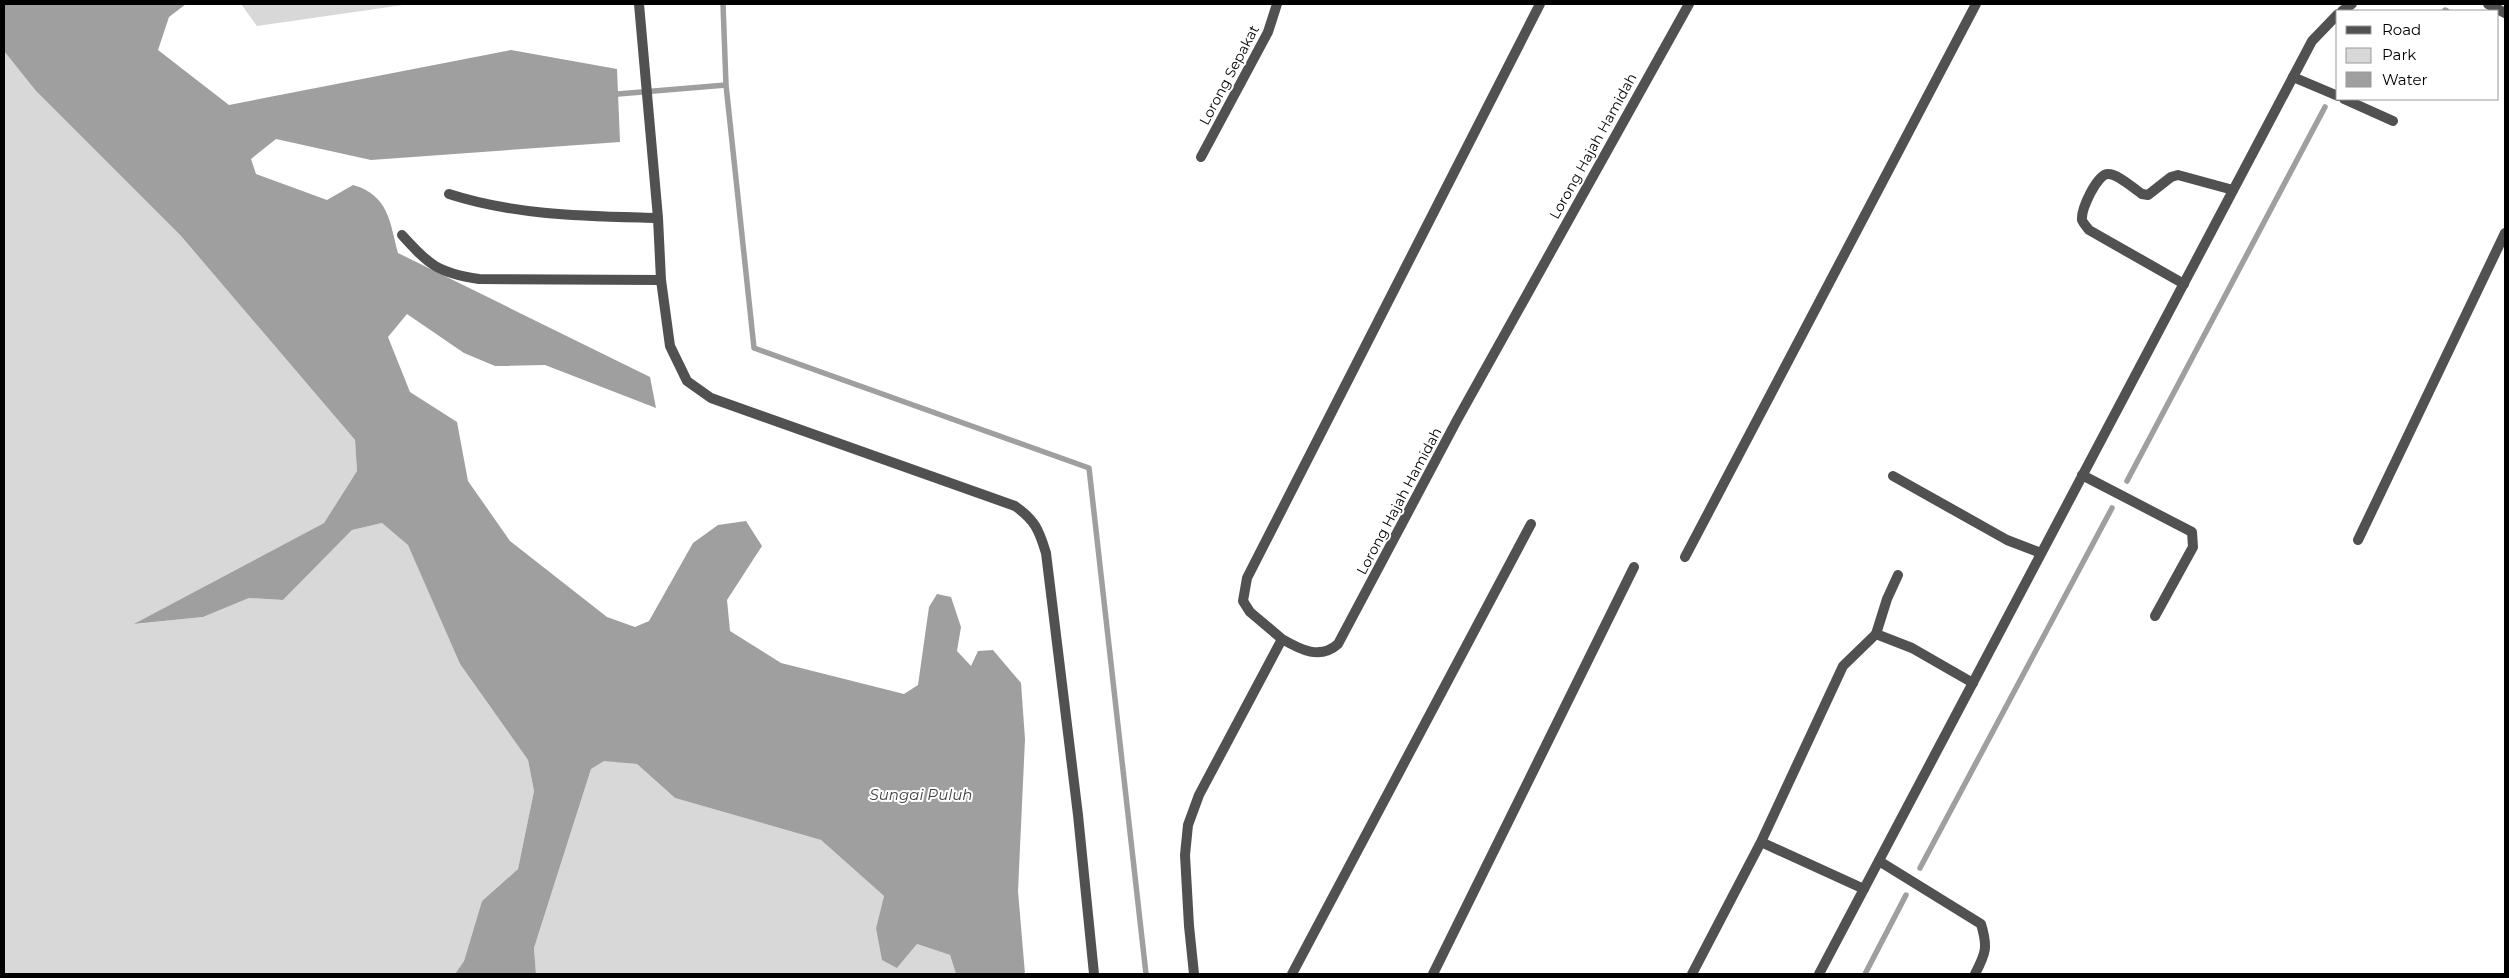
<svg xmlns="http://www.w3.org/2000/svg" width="2509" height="978" font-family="Montserrat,sans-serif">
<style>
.green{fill:#d8d8d8}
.water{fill:#9f9f9f}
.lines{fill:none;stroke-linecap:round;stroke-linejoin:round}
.stream{stroke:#9f9f9f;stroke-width:5.5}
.service{stroke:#515151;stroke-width:10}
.minor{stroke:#515151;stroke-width:10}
.tertiary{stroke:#515151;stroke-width:10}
.labels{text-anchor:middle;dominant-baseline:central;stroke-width:4;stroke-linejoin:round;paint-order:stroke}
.street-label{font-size:14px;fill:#000;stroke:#fff}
.water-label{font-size:15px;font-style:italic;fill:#404040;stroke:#fff}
</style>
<rect width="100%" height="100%" fill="#fff"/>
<path class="green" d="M241,4H410L257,26Z
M4,51L36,91L181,236L355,440L357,471L324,523L136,624L203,617L249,598L283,600L352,530L382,523L408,544L460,664L528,760L534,791L518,869L482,901L464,961L455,974H4Z
M604,760L637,764L675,798L821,840L884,896L876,928L897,968L917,944L950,955L956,974H536L534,948L591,769Z"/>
<path class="water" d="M4,4H186L169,17L158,50L229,105L511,50L617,69L620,142L371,160L276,139L251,159L256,174L327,200L353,185C389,195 390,223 398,253L650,377L656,408L545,365L495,366L464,353L407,314L388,337L410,392L457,422L468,481L510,541L607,617L635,627L649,621L693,543L718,525L746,521L762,546L727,600L730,631L781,663L904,694L918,685L929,607L937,594L951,597L961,627L957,651L971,666L978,651L993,650L1021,683L1025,739L1018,891L1025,974H956L950,955L917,944L897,968L882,960L876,928L884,896L821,840L675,798L637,764L604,761L591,769L534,948L536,974H455L464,961L482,901L518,869L534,791L528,760L460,664L408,545L382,523L352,530L283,600L249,598L203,617L134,624L324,523L357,471L355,440L181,236L36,91L4,51Z"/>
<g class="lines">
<path class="stream" d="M723,4L726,85L754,348L1089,468L1146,974
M2445,10L2447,11
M618,94L726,85
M2127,481L2325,107
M1920,868L2112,508
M1865,974L1906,895"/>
<path class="service" d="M2293,77L2338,96
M2344,99L2393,121
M1893,476L2007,540L2041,553
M1876,634L1887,599L1898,575"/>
<path class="minor" d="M639,4L658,218L661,280L670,346L687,381L711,398L1015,506C1035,520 1039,530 1046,553L1078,815L1094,974
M1201,157L1268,32L1277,4
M449,194C517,216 588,216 658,218
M402,235C429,265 438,273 479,279L661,280
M2184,284L2089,230C2087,227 2083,223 2082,220C2081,209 2097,174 2108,174C2118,174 2133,188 2142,194L2148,195L2171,177L2178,175L2233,190
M2082,475L2192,532L2193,547L2155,616
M2358,540L2505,233
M1685,557L1976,4
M1282,639L1250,612L1243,601L1247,578L1540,4
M1879,861L1981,924C1988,947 1986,953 1975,974
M1864,889L1761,842L1843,666L1876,634L1912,648L1973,683
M1194,974L1189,926L1185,855L1188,825L1199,795L1282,639C1301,650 1320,660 1338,644L1457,420L1689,4
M1292,974L1531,524
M1433,974L1634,567
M1692,974L1761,842"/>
<path class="tertiary" d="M2488,4L2505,13
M2342,11L2352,4
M1819,974L2312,41L2338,14"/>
</g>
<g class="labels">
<g class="street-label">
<text transform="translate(1229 75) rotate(-62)">Lorong Sepakat</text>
<text transform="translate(1593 146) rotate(-61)">Lorong Hajah Hamidah</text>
<text transform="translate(1399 501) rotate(-62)">Lorong Hajah Hamidah</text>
</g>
<g class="water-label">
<text x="921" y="794">Sungai Puluh</text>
</g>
</g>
<rect width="2509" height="978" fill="none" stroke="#000000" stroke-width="10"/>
<rect x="2336" y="10" width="162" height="90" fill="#ffffff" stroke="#999999"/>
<rect x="2346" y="26" width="25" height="8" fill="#515151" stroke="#999999"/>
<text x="2382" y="35" font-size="15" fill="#000000">Road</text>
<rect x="2346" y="48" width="25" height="15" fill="#d8d8d8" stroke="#999999"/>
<text x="2382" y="60" font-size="15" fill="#000000">Park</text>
<rect x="2346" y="72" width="25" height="15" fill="#9f9f9f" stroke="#999999"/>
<text x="2382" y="85" font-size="15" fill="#000000">Water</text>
</svg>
